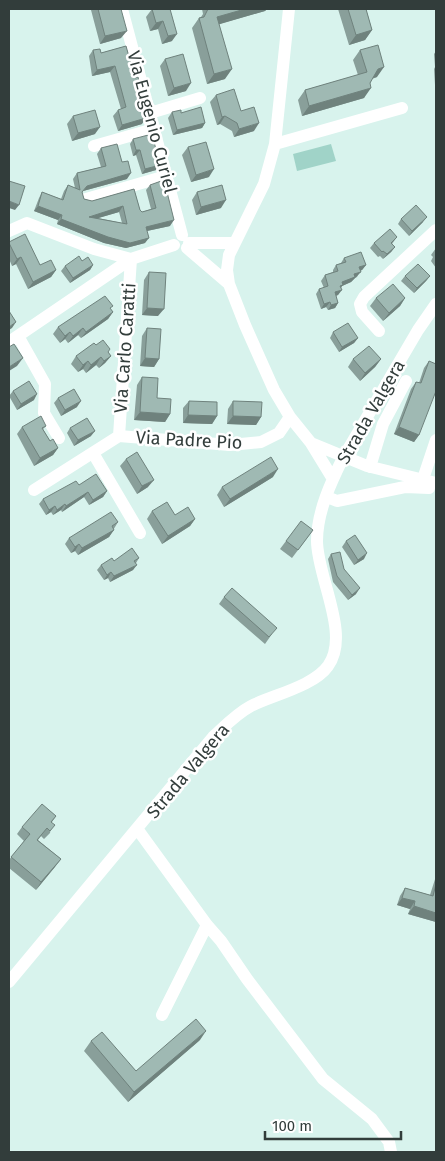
<svg xmlns="http://www.w3.org/2000/svg" width="445" height="1161" font-family="'Fira Sans',sans-serif">
<style>
.park{fill:#a0d3c8}
.lines{fill:none;stroke-linecap:round;stroke-linejoin:round}
.minor{stroke:#fff;stroke-width:12}
.wall{fill:#899f9a;fill-rule:evenodd}
.shaded-wall{fill:#6f827d}
.building{fill:#9fb9b3;stroke:#6f827d;fill-rule:evenodd}
.labels{text-anchor:middle;dominant-baseline:central;stroke-width:5;stroke-linejoin:round;paint-order:stroke}
.street-label{font-size:18px;fill:#323d3b;stroke:#fff}
</style>
<rect width="100%" height="100%" fill="#d8f3ed"/>
<path class="park" d="M331,144L336,161L297,171L293,154Z"/>
<g class="lines">
<path class="minor" d="M122,9L182,235
M289,9L275,144L264,184L229,255L227,270L229,284L245,325L274,390L290,417L311,443
M150,113L200,98
M275,144L402,108
M94,146L154,129
M86,199L166,176
M9,231L27,223L94,249L131,259L174,245
M189,243H235
M187,248L229,284
M379,331L362,312L360,304L364,297L436,230
M18,336L45,384L44,413L59,438
M9,342L131,259
M119,436L131,259
M93,453L140,533
M370,467L383,424L406,381
M333,479L311,443L367,466L436,483
M423,479L436,440
M34,490L119,436L230,445L261,442L279,433L290,417
M327,497L337,501L405,487L429,488
M138,830L207,925L221,941L247,979L323,1079L372,1119L389,1142L391,1152
M9,982L213,737C225,726 236,714 251,706C273,695 314,686 328,666C351,635 317,577 317,541C317,512 331,482 343,458L418,330L436,304
M162,1015L207,925"/>
</g>
<path class="wall" d="M92,9H121V38L100,44L91,10Z
M152,9H170L172,41L162,44L158,29L150,31L146,17Z
M202,9H267L265,11L219,24L225,79L207,84L192,28L199,18L201,17L203,14Z
M338,9H366L372,30L365,40L349,45Z
M126,46L140,98L142,124L118,131L113,116L118,110L121,109L110,72L92,76L89,56L93,50L101,53Z
M360,50L377,77L372,79L364,98L302,116L298,100L305,90L358,75L353,60Z
M436,51V85H435L434,69L435,67L434,54Z
M165,59L186,91L168,96L160,66Z
M216,95L241,111L254,131L234,137L232,131L220,124L217,125L210,102Z
M172,112L181,113L205,123L202,128L173,135L168,118Z
M73,116L95,134L72,141L67,124Z
M133,139L156,170L142,174L136,155L133,156L130,144Z
M188,147L209,177L191,182L182,155Z
M101,148L122,162L127,179L83,191L82,193L84,199L92,201L134,189L140,210L142,212L151,209L146,190L150,185L170,226L147,231L145,243L126,248L104,243L57,224L58,220L34,211L39,198L42,192L61,199L64,191L68,185L75,188L73,179L77,173L101,167L97,154ZM119,212L122,223L98,218Z
M197,192L221,208L196,215L192,200Z
M401,219L423,222L409,236L398,224Z
M397,237L392,244L395,247L391,252L383,259L380,256L378,257L370,248L374,243Z
M9,242L40,265L56,270L51,277L28,289L16,264L12,266L9,259Z
M436,248V268L431,261L433,257L431,255Z
M344,258L366,265L362,270L360,271L357,277L355,278L351,282L342,286L338,295L336,296L338,303L335,308L328,310L326,307L321,309L316,294L319,289L324,288L321,281L325,275L333,272V270L336,265L341,263Z
M82,261L93,265L90,270L70,283L61,271L65,266Z
M149,272L158,316L142,315L144,280Z
M405,276H430L426,281L414,293L401,281Z
M376,298H405L400,306L383,321L370,306Z
M111,310L113,312L108,319L81,338L78,335L68,343L65,339L60,343L53,334L58,327Z
M147,328L159,359L154,367L140,366L142,336Z
M333,332L358,338L354,343L339,352L330,338Z
M96,345L108,352L111,356L105,363L99,368L96,365L86,373L83,369L78,372L71,364L76,356Z
M353,359H381L375,367L360,381L348,367Z
M429,361L419,435L414,442L394,434L411,389L416,382L419,383L424,368Z
M142,377L157,398L170,414L165,422L134,420L137,385Z
M13,391L34,400L17,410L9,396Z
M58,398L77,407L61,416L54,403Z
M189,401L217,416L212,424L183,423V408Z
M233,401L261,417L256,425L227,424L228,409Z
M46,426L43,429L50,441L58,448L53,455L34,466L17,434L22,427Z
M70,428L91,436L74,446L67,433Z
M126,459L148,487L137,494L120,466Z
M273,477L224,507L217,495L222,487Z
M79,485L107,491L103,497L89,505L84,497L62,512L61,510L53,515L51,512L46,515L39,504L43,499Z
M152,511L175,515L195,519L190,526L162,544L147,519Z
M118,522L109,537L78,555L75,551L71,553L65,544L69,538Z
M313,530L292,558L280,549L286,541Z
M346,541L364,559L354,565L342,547Z
M331,554L344,569L356,594L348,600L333,582L328,559Z
M139,558L136,563L133,570L110,582L108,578L104,580L97,570L101,565L114,561Z
M224,597L272,634L265,644L219,604Z
M56,816L52,822L50,833L44,839L41,836L38,840L61,859L36,890L9,868V860L24,841L17,834L22,827Z
M436,876V922L408,914L410,909L397,905L400,896L405,888L430,895Z
M200,1040L128,1102L84,1051L91,1041L136,1071Z"/>
<path class="shaded-wall" d="M245,9H267L265,11L210,27L217,17Z
M163,21L158,29L150,31L156,23Z
M372,30L365,40L349,45L356,35Z
M127,31L121,38L100,44L105,36Z
M177,34L172,41L162,44L168,36Z
M115,66L110,72L92,76L97,70Z
M384,67L377,77L370,79L378,69Z
M232,69L225,79L207,84L214,74Z
M191,83L186,91L168,96L174,88Z
M371,88L364,98L302,116L309,106Z
M225,116L220,124L217,125L222,117Z
M146,118L142,124L118,131L122,125Z
M205,123L202,128L173,135L177,130Z
M259,123L254,131L234,137L239,129Z
M100,127L95,134L72,141L78,133Z
M136,150H140L136,155L133,156Z
M160,165L156,170L142,174L145,169Z
M214,169L209,177L191,182L196,175Z
M131,173L127,179L83,191L78,198L87,186Z
M226,200L221,208L196,215L201,207Z
M9,201L19,205L15,210L9,208Z
M38,206L62,215L58,220L34,211Z
M123,206L119,212L85,222L89,217Z
M427,217L423,222L409,236L412,231Z
M61,219L149,238L145,243L126,248L104,243L57,224Z
M174,220L170,226L142,232L146,227Z
M395,247L391,252L383,259L387,254Z
M21,257L16,264L12,266L17,259Z
M93,265L90,270L70,283L73,278Z
M366,265L362,270L355,272L359,267Z
M56,270L51,277L28,289L33,282Z
M361,272L351,282L342,286L339,290L342,282L354,274Z
M430,276L426,281L414,293L417,288Z
M342,290L338,295L331,297L335,292Z
M405,298L400,306L383,321L389,313Z
M330,302L326,307L321,309L324,304Z
M338,303L335,308L328,310L331,305Z
M147,308L164,309L158,316L142,315Z
M113,312L108,319L81,338L86,332Z
M16,322L12,328L9,330V327Z
M83,328L78,335L68,343L73,336Z
M70,332L65,339L60,343L65,336Z
M358,338L354,343L339,352L342,347Z
M111,356L105,363L99,368L104,361Z
M101,357L96,365L86,373L91,365Z
M23,358L17,366L9,371V367Z
M145,358L159,359L154,367L140,366Z
M381,359L375,367L360,381L365,373Z
M88,361L83,369L78,372L83,365Z
M37,394L34,400L17,410L21,404Z
M81,401L77,407L61,416L65,410Z
M140,412L170,414L165,422L134,420Z
M188,415L217,416L212,424L183,423Z
M233,416L261,417L256,425L227,424Z
M399,427L419,435L414,442L394,434Z
M95,431L91,436L74,446L78,440Z
M58,448L53,455L34,466L40,458Z
M278,469L273,477L224,507L230,499Z
M154,480L148,487L137,494L142,486Z
M107,491L103,497L89,505L93,500Z
M88,492L84,497L62,512L66,506Z
M65,504L61,510L53,515L57,510Z
M55,506L51,512L46,515L49,510Z
M195,519L190,526L162,544L168,536Z
M114,530L109,537L78,555L82,548Z
M79,544L75,551L71,553L75,547Z
M367,553L364,559L354,565L358,560Z
M137,565L133,570L110,582L114,576Z
M111,572L108,578L104,580L107,575Z
M360,588L356,594L348,600L352,595Z
M61,859L55,867L36,890L41,882Z
M402,898L415,901L410,909L397,905Z
M414,906L436,913V922L408,914Z
M206,1031L200,1040L128,1102L134,1092Z"/>
<path class="building" d="M98,9H121L127,31L105,36Z
M152,9H170L177,34L168,36L163,21L156,23Z
M208,9H245L217,17L232,69L214,74L199,18L204,17Z
M348,9H366L372,30L356,35Z
M378,45L384,67L378,69L370,83L371,88L309,106L305,90L367,72L360,50Z
M126,46L135,78L138,77L142,94L139,95L146,118L122,125L118,110L126,107L115,66L97,70L93,50L100,49L101,53Z
M183,54L191,83L174,88L165,59Z
M234,89L241,111L254,107L259,123L239,129L237,123L225,116L222,117L216,95Z
M201,107L205,123L177,130L172,112L181,110V113Z
M95,110L100,127L78,133L73,116Z
M152,134L160,165L145,169L140,150H136L133,139Z
M206,142L214,169L196,175L188,147Z
M117,144L122,162L128,161L131,173L87,186L82,192L84,199L92,201L134,189L140,210L142,212L156,208L150,185L164,180L174,220L146,227L149,238L130,243L108,237L61,219L62,215L38,206L42,192L63,200L68,185L80,190L77,173L106,166L101,148ZM123,206L127,224L89,217Z
M9,181L25,186L19,205L9,201Z
M222,185L226,200L201,207L197,192Z
M416,205L427,217L412,231L401,219Z
M390,229L397,237L391,243L395,247L387,254L383,251L382,252L374,243Z
M25,234L40,265L51,260L56,270L33,282L21,257L17,259L9,243V242Z
M361,252L366,265L359,267L361,272L354,274L355,277L342,282L343,285L340,286L342,290L335,292L338,303L331,305L330,302L324,304L319,289L328,286L325,275L338,271L336,265L346,262L344,258Z
M79,256L82,261L88,257L93,265L73,278L65,266Z
M418,264L430,276L417,288L405,276Z
M149,272L166,273L164,309L147,308Z
M393,284L405,298L389,313L376,298Z
M105,296L113,306L110,308L113,312L86,332L83,328L73,336L70,332L65,336L58,327Z
M9,311L16,322L9,327Z
M348,323L358,338L342,347L333,332Z
M147,328L161,329L159,359L145,358Z
M103,340L110,349L108,352L111,356L104,361L101,357L91,365L88,361L83,365L76,356L94,343L96,345Z
M14,344L23,358L9,367V347Z
M369,346L381,359L365,373L353,359Z
M429,361L436,364V391L419,435L399,427L416,382L421,383Z
M142,377L158,378L157,398L171,399L170,414L140,412Z
M29,381L37,394L21,404L13,391Z
M74,389L81,401L65,410L58,398Z
M189,401L217,402V416L188,415Z
M233,401L262,402L261,417L233,416Z
M41,416L46,426L42,428L50,441L53,439L58,448L40,458L22,427Z
M87,418L95,431L78,440L70,428Z
M137,452L154,480L142,486L126,459Z
M271,457L278,469L230,499L222,487Z
M96,474L107,491L93,500L88,492L66,506L65,504L57,510L55,506L49,510L43,499L76,481L79,485Z
M167,502L175,515L188,507L195,519L168,536L152,511Z
M111,512L118,522L112,526L114,530L82,548L79,544L75,547L69,538Z
M301,521L313,530L298,550L286,541Z
M355,535L367,553L358,560L346,541Z
M132,548L139,558L134,561L137,565L114,576L111,572L107,575L101,565L112,558L114,561Z
M340,552L344,569L360,588L352,595L337,576L331,554Z
M232,588L277,628L269,637L224,597Z
M42,804L56,816L51,822L55,825L50,831L47,828L37,840L61,859L41,882L11,857L30,834L22,827Z
M436,884V913L414,906L415,901L402,898L405,888L433,896Z
M196,1019L206,1031L134,1092L91,1041L102,1032L136,1071Z"/>
<g class="labels">
<g class="street-label">
<text transform="translate(152 122) rotate(75)">Via Eugenio Curiel</text>
<text transform="translate(125 348) rotate(-86)">Via Carlo Caratti</text>
<text transform="translate(371 412) rotate(-60)">Strada Valgera</text>
<text transform="translate(189 440) rotate(3)">Via Padre Pio</text>
<text transform="translate(188 771) rotate(-50)">Strada Valgera</text>
</g>
</g>
<rect width="445" height="1161" fill="none" stroke="#323d3b" stroke-width="20"/>
<path d="M265 1131v8h136v-8" fill="none" stroke="#323d3b" stroke-width="2.5"/>
<text x="272" y="1131" font-size="15" fill="#323d3b" stroke="#ffffff" stroke-width="4" paint-order="stroke">100 m</text>
</svg>
